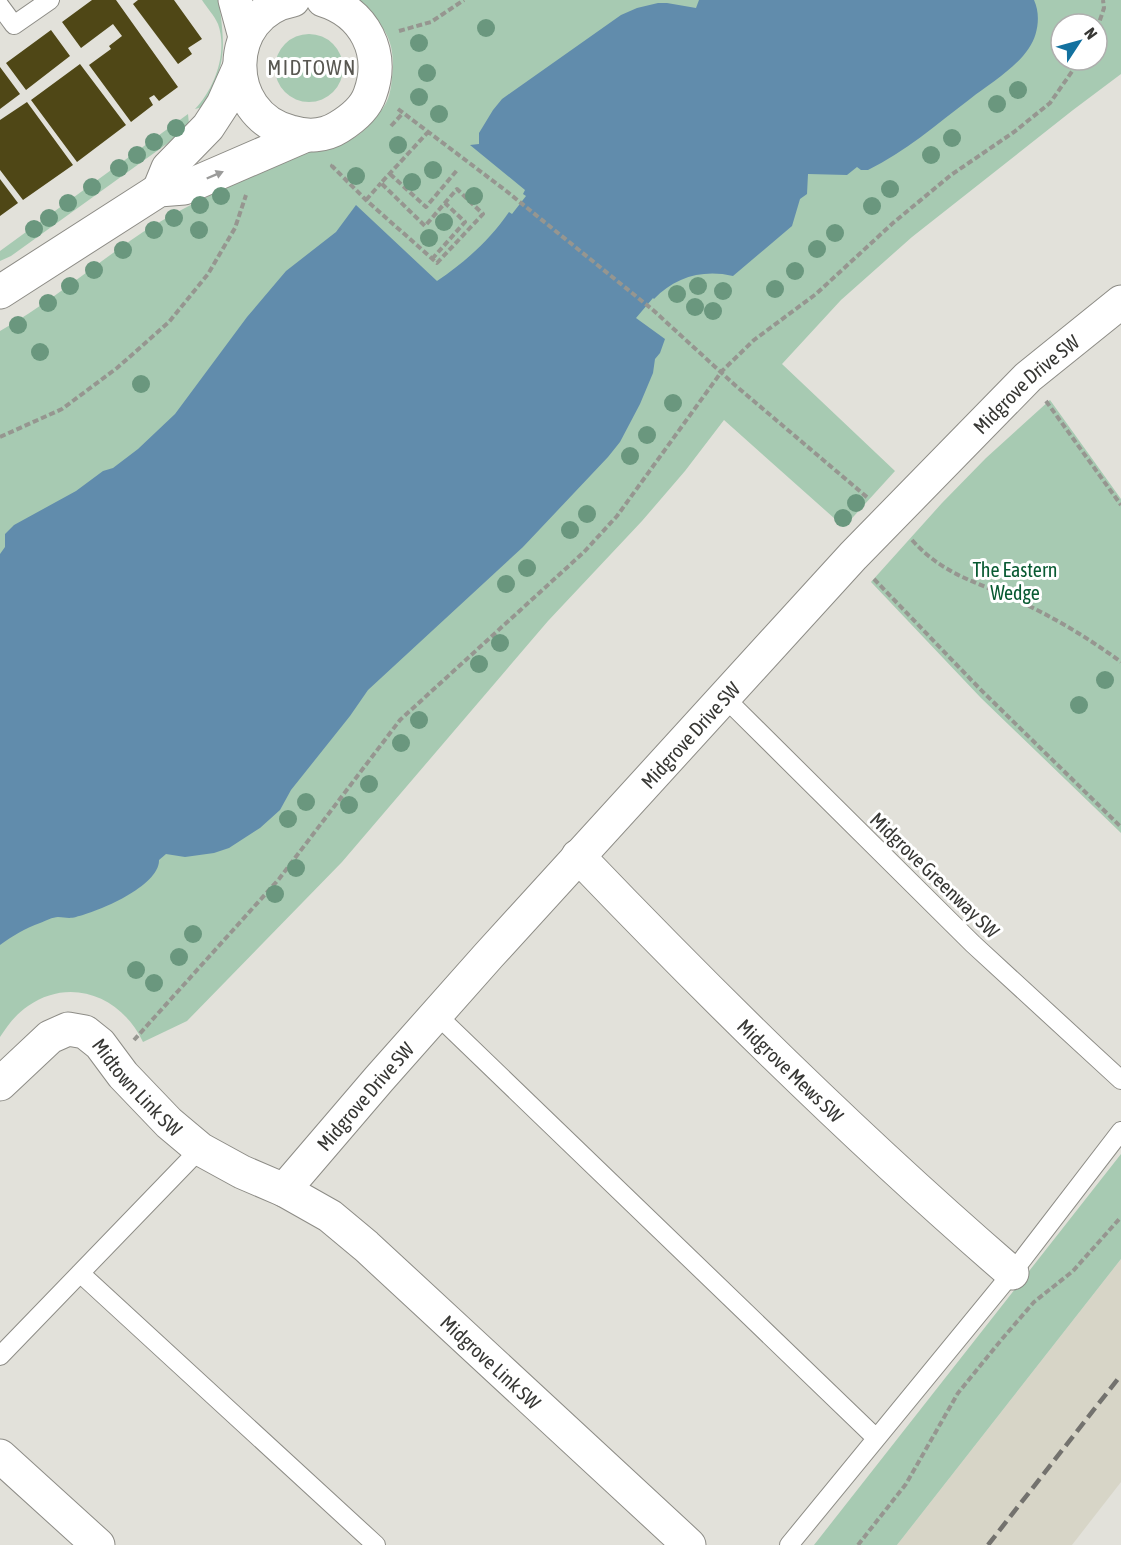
<svg xmlns="http://www.w3.org/2000/svg" width="1121" height="1545" font-family="'Asap Condensed',sans-serif">
<style>
.built{fill:#d7d5c7}
.green{fill:#a7cab2;fill-rule:evenodd}
.water{fill:#618cac}
.building{fill:#4f4716}
.lines{fill:none;stroke-linecap:round;stroke-linejoin:round}
.lane-casing{stroke:#8d8c86;stroke-width:20}
.street-casing{stroke:#8d8c86;stroke-width:35}
.path{stroke:#969690;stroke-width:4;stroke-dasharray:6 3;stroke-linecap:butt}
.lane{stroke:#fff;stroke-width:18}
.street{stroke:#fff;stroke-width:33}
.rail{stroke:#73726e;stroke-width:4.5;stroke-dasharray:12 6;stroke-linecap:butt}
.tree{fill:#6a977e}
.oneway{fill:#9b9b9a}
.labels{text-anchor:middle;dominant-baseline:central;stroke-width:6;stroke-linejoin:round;paint-order:stroke}
.street-label{font-size:20px;fill:#373734;stroke:#fff}
.park-label{font-size:20px;fill:#085a32;stroke:#fff}
.neighbourhood-label{font-size:21px;letter-spacing:1.5px;fill:#585751;stroke:#fff}
</style>
<rect width="100%" height="100%" fill="#e2e1da"/>
<path class="built" d="M1121,1259V1482L1072,1545H897Z"/>
<path class="green" d="M202,0H219C225,51 227,61 203,107L195,109C215,88 228,52 218,24C214,15 207,8 202,0Z
M357,0H1121V74L1073,110L912,237L841,300L782,364L895,471L844,527L724,420L685,471L642,521L548,621L342,862L187,1021L143,1042C122,997 71,976 28,1006C16,1014 8,1025 0,1037V331C50,303 95,264 143,232C179,209 221,190 260,171C273,165 288,156 302,153C343,143 356,146 383,108C389,100 391,89 392,78C396,43 387,31 365,5L363,3L364,6ZM1061,24H1097V60H1061Z
M275 68a34 34 0 1 1 68 0a34 34 0 1 1-68 0Z
M188,114L189,124L168,143L11,256L0,261V251Z
M1050,400L1121,499V833L981,698L871,582L942,503L986,458Z
M1121,1154V1259L897,1545H814Z"/>
<path class="water" d="M699,0H1034C1041,15 1038,35 1029,48C1015,69 989,84 970,99C937,124 905,152 868,170H861L857,167L847,175L808,174L807,194L800,199L792,226L733,276C703,269 675,277 654,299L653,298L636,318L665,339L660,353L655,359L653,373L640,404L620,442L608,457L523,547L368,690L350,716L291,790L280,810L260,828L229,848L214,853L185,857L166,854L159,860C160,886 98,912 76,917C68,919 65,917 58,917C53,917 45,921 40,923C26,928 12,936 0,945V554L5,547V534L14,525L76,491L103,471L113,468L138,449L175,414L247,317L286,271L336,232L356,205L437,281C465,262 490,240 509,212L512,214L526,196L523,194L525,190L470,145L479,144V133L493,110L502,99L621,15L637,8L658,3H667L696,8Z"/>
<path class="building" d="M92,0H116L178,87L159,101L154,95L149,98L153,105L131,122L89,65L111,49L109,46L122,36L113,24L81,48L62,22Z
M138,0H174L202,39L188,48L192,54L178,64L133,4Z
M51,30L70,56L26,90L6,63Z
M80,64L126,125L77,162L31,100Z
M0,67L20,94L0,109Z
M27,102L73,165L23,200L0,170V120Z
M0,179L18,203L0,216Z"/>
<g class="lines">
<defs>
<path id="lane" d="M0,6L14,25L50,0
M724,697L973,944L1121,1080
M436,1014L876,1438
M80,1273L376,1545
M0,1356L200,1149
M789,1545L1012,1273L1121,1131"/>
<g id="street">
<path d="M235,0L245,37"/>
<path d="M293,0C223,13 222,115 291,132C307,137 325,136 339,127C352,119 365,109 370,94C385,53 365,13 323,0"/>
<path d="M159,190L168,168L208,127L223,104L239,68"/>
<path d="M0,292L159,190L184,188L304,136"/>
<path id="s1" d="M578,856C717,1001 860,1142 1012,1273"/>
<path id="s2" d="M0,1084L50,1037L68,1029L85,1032L100,1044L123,1075L169,1123L200,1149L242,1172L284,1190L330,1216L366,1246L689,1545"/>
<path id="s3" d="M284,1190L379,1079L489,955L853,556L1028,377L1121,302"/>
<path d="M0,1456L98,1545"/>
</g>
</defs>
<use href="#lane" class="lane-casing"/>
<use href="#street" class="street-casing"/>
<path class="path" d="M1097,29L1104,8L1103,0
M399,31L431,22L464,0
M398,109L505,190L653,310L736,386L868,498
M391,126L403,113
M333,165L332,166L366,200L437,263L483,214L457,189L425,226L381,183L428,132
M390,174L426,207L458,169
M366,200L381,183
M432,259L465,222L445,203
M1046,401L1121,505
M0,437L62,409L117,368L169,322L208,274L235,228L246,195
M912,540C946,578 983,583 1027,605C1060,621 1091,640 1121,662
M874,579L980,689L1121,827
M134,1040L279,879L400,720L584,552L617,516L722,371L754,340L816,294L893,223L951,175L1014,132L1050,103L1080,60
M858,1545L906,1484L958,1393L1002,1339L1034,1302L1073,1271L1121,1217"/>
<use href="#lane" class="lane"/>
<use href="#street" class="street"/>
<path class="rail" d="M988,1545L1121,1375"/>
</g>
<g class="tree">
<circle cx="486" cy="28" r="9"/>
<circle cx="419" cy="43" r="9"/>
<circle cx="427" cy="73" r="9"/>
<circle cx="1018" cy="90" r="9"/>
<circle cx="419" cy="97" r="9"/>
<circle cx="997" cy="104" r="9"/>
<circle cx="439" cy="114" r="9"/>
<circle cx="176" cy="128" r="9"/>
<circle cx="952" cy="138" r="9"/>
<circle cx="154" cy="142" r="9"/>
<circle cx="398" cy="145" r="9"/>
<circle cx="137" cy="155" r="9"/>
<circle cx="931" cy="155" r="9"/>
<circle cx="119" cy="168" r="9"/>
<circle cx="433" cy="170" r="9"/>
<circle cx="356" cy="176" r="9"/>
<circle cx="412" cy="182" r="9"/>
<circle cx="92" cy="187" r="9"/>
<circle cx="890" cy="189" r="9"/>
<circle cx="221" cy="196" r="9"/>
<circle cx="474" cy="196" r="9"/>
<circle cx="68" cy="203" r="9"/>
<circle cx="200" cy="205" r="9"/>
<circle cx="872" cy="206" r="9"/>
<circle cx="49" cy="218" r="9"/>
<circle cx="174" cy="218" r="9"/>
<circle cx="444" cy="222" r="9"/>
<circle cx="34" cy="229" r="9"/>
<circle cx="154" cy="230" r="9"/>
<circle cx="199" cy="230" r="9"/>
<circle cx="835" cy="233" r="9"/>
<circle cx="429" cy="238" r="9"/>
<circle cx="817" cy="249" r="9"/>
<circle cx="123" cy="250" r="9"/>
<circle cx="94" cy="270" r="9"/>
<circle cx="795" cy="271" r="9"/>
<circle cx="70" cy="286" r="9"/>
<circle cx="698" cy="286" r="9"/>
<circle cx="775" cy="289" r="9"/>
<circle cx="723" cy="291" r="9"/>
<circle cx="677" cy="294" r="9"/>
<circle cx="48" cy="303" r="9"/>
<circle cx="695" cy="307" r="9"/>
<circle cx="713" cy="311" r="9"/>
<circle cx="18" cy="325" r="9"/>
<circle cx="40" cy="352" r="9"/>
<circle cx="141" cy="384" r="9"/>
<circle cx="673" cy="403" r="9"/>
<circle cx="647" cy="435" r="9"/>
<circle cx="630" cy="456" r="9"/>
<circle cx="856" cy="503" r="9"/>
<circle cx="587" cy="514" r="9"/>
<circle cx="843" cy="518" r="9"/>
<circle cx="570" cy="530" r="9"/>
<circle cx="527" cy="568" r="9"/>
<circle cx="506" cy="584" r="9"/>
<circle cx="500" cy="643" r="9"/>
<circle cx="479" cy="664" r="9"/>
<circle cx="1105" cy="680" r="9"/>
<circle cx="1079" cy="705" r="9"/>
<circle cx="419" cy="720" r="9"/>
<circle cx="401" cy="743" r="9"/>
<circle cx="369" cy="784" r="9"/>
<circle cx="306" cy="802" r="9"/>
<circle cx="349" cy="805" r="9"/>
<circle cx="288" cy="819" r="9"/>
<circle cx="296" cy="868" r="9"/>
<circle cx="275" cy="894" r="9"/>
<circle cx="193" cy="934" r="9"/>
<circle cx="179" cy="957" r="9"/>
<circle cx="136" cy="970" r="9"/>
<circle cx="154" cy="983" r="9"/>
</g>
<defs><path id="oneway-solid" d="M-6-.8H1V-3.2L6.5 0L1 3.2V.8H-6Z" transform="scale(1.5)"/></defs>
<use class="oneway" href="#oneway-solid" transform="translate(215 175) rotate(-23)"/>
<g class="labels">
<g class="street-label">
<text stroke="none"><textPath href="#s3" startOffset="1096">Midgrove Drive SW</textPath></text>
<text stroke="none"><textPath href="#s3" startOffset="610">Midgrove Drive SW</textPath></text>
<text transform="translate(935 875) rotate(44)">Midgrove Greenway SW</text>
<text stroke="none"><textPath href="#s1" startOffset="302">Midgrove Mews SW</textPath></text>
<text stroke="none"><textPath href="#s2" startOffset="182">Midtown Link SW</textPath></text>
<text stroke="none"><textPath href="#s3" startOffset="124">Midgrove Drive SW</textPath></text>
<text stroke="none"><textPath href="#s2" startOffset="634">Midgrove Link SW</textPath></text>
</g>
<g class="park-label">
<text x="1015" y="569">The Eastern<tspan x="1015" dy="23">Wedge</tspan></text>
</g>
<g class="neighbourhood-label">
<text x="312" y="67">MIDTOWN</text>
</g>
</g>
<g transform="translate(1079 42) rotate(54)"><circle r="28" fill="#ffffff" stroke="#afafae" stroke-width="1.5"/>
<path d="M0-4.5L10 22L0 15L-10 22Z" fill="#13719f"/>
<text y="-9" font-size="16" font-weight="bold" text-anchor="middle" fill="#373734">N</text>
</g>
</svg>
